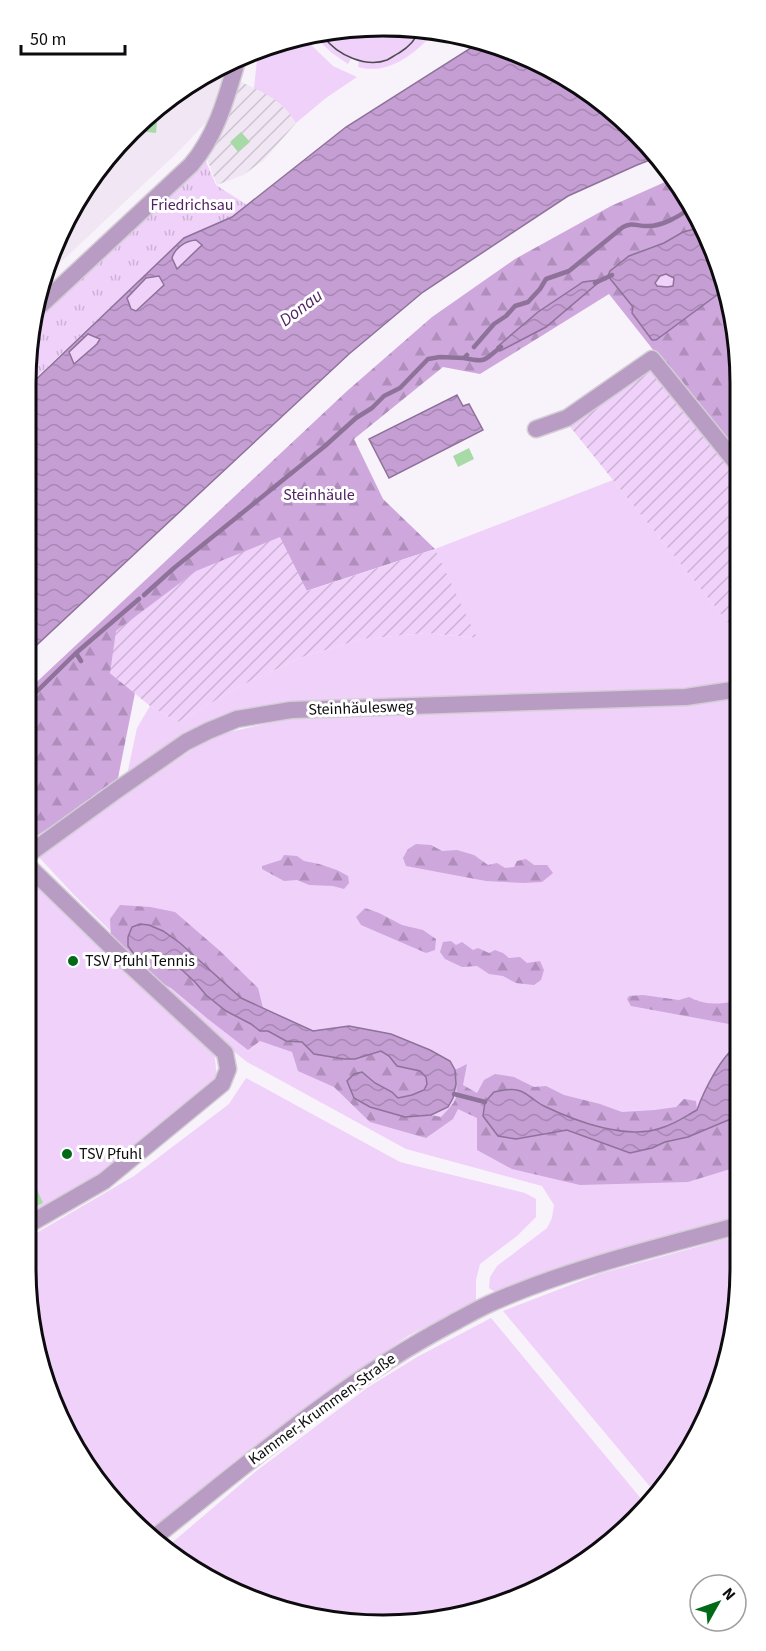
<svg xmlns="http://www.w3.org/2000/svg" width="766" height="1651" font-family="'Source Sans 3',sans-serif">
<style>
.built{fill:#f0e6f4}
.industrial{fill:url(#industrial-furrows)}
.grass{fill:#efd1fa}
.forest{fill:url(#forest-firs);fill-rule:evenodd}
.park{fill:url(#park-tufts)}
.garden{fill:url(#garden-furrows)}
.water{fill:url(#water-waves);stroke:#8e7299;stroke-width:1.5;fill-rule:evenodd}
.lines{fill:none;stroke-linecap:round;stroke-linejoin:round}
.stream{stroke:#8e7299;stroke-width:4.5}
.building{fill:#a7daa7}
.minor-casing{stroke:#d2ced4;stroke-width:19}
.minor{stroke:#b99cc4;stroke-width:16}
.tram{stroke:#4f4c51;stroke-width:1.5}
.poi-dot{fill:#006a17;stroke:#fff;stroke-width:2}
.labels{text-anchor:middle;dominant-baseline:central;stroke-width:6;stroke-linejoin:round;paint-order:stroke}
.park-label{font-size:16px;fill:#522262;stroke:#fff}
.street-label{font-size:16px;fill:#0d0b0e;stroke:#fff}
.poi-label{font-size:16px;fill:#0d0b0e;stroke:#fff;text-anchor:start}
.water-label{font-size:18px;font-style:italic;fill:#542464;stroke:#fff}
.rim{fill:none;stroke:#0d0b0e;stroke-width:3}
</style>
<defs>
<pattern id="industrial-furrows" width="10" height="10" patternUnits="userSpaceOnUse" patternTransform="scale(1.5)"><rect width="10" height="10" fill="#f0e6f4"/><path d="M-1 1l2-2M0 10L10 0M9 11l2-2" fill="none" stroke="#cdc4d0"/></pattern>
<pattern id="forest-firs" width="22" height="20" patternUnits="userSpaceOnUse" patternTransform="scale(1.5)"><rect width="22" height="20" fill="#cea7dd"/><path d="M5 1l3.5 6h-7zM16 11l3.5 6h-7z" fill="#b08ebc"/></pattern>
<pattern id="park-tufts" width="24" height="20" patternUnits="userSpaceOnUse" patternTransform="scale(1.5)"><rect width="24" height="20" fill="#efd1fa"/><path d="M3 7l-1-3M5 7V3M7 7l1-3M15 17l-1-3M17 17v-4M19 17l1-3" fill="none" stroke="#ccb2d5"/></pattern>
<pattern id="garden-furrows" width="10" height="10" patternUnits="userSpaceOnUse" patternTransform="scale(1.5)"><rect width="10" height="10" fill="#efd1fa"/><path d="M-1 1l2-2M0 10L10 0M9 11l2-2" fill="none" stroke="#ccb2d5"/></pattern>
<pattern id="water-waves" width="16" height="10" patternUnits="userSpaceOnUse" patternTransform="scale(1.5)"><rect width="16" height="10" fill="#c59ed4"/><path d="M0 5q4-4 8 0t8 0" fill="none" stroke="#a887b5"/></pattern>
</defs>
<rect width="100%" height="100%" fill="#f8f3fa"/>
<path class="built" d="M230,63L212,116L180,150L47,275L53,247L130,130Z"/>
<path class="industrial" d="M241,82L272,96L291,115L296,123L264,160L243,175L217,185L206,156Z"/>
<path class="grass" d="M383,26L432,35C412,56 388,75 358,67L359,60L352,57L348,64L332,53L317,39Z
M307,41L333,66L357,77L326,98L296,123C285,105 273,97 254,88L258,50Z
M196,240L202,245L177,270L171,258C175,248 185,241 196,240Z
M666,274L675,278L673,286L667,287L657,286L655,283L660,276Z
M159,276L164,285L136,312L131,309L127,298L146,278Z
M88,333L100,339L97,344L74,364L69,352Z
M613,480L738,635L739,681L686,689L504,696L360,699L292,702L233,713L184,734L158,751L127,775L137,728L150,706L178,722L242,685L302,657L362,639L426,633L476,638L435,549Z
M739,698L740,1217L591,1258L495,1292L489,1288L490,1277L497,1266L547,1228L552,1218L554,1205L542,1186L406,1149L247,1062L222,1042L74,895L37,855L212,736L287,719L633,706Z
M26,872L214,1049L217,1079L108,1169L26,1218Z
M246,1078L400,1162L525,1193L536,1199V1217L517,1236L480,1264L476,1280V1301L408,1336L357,1371L244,1454L149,1532L114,1503L45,1383L26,1268V1239L134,1176L229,1104Z
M740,1235V1268L713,1404L657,1495L503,1311L599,1274Z
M491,1318L648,1507L561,1578L430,1622L314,1619L205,1578L167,1547L255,1472L367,1388L417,1357Z"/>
<path class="forest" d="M674,178L702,227L683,232L664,243L646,249L608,276L633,307L632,313L652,339L656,340L725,289L737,336L738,457L609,294L480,374L443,367L354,439L383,499L435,549L306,591L110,673L135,693L117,783L26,843V692L347,391L432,317L515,259L611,206ZM599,282L500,351L497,347Z
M416,844L431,845L442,851L457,850L474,855L488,865L497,863L505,868L514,867L517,861L526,859L534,865H547L553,873L542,882L524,883L486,881L406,866L403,858L408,849Z
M284,855L297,856L304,861L319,864L337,870L348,876L349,883L344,889L333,886L309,885L297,880L284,881L262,869V866L281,860Z
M120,905L150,907L175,912L220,951L258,988L263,1008L241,998L180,943L163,931L149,925L140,924L132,927L142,959L166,960L182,970L195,982L206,995L226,1011L251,1024L260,1031H268L286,1041L302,1042L314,1054L369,1055L381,1051L389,1056L397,1066L420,1071L426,1077L427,1084L424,1090L412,1095L398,1098L392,1092L375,1083L362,1072L405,1117L431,1115L441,1117C462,1096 456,1098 455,1070L467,1064L463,1085L477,1093L484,1080L495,1074L514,1077L534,1087L546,1086L564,1095L600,1104L622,1112L655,1110L676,1107L684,1099L696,1101L697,1110L663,1128L645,1131L621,1132L571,1118L541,1105L527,1094L494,1092L485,1102L483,1116L498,1136L516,1139L567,1130L630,1153L652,1148L665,1142L688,1137L733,1118H740V1166L688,1182L580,1185L512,1169L477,1150V1118L458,1109L453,1119L426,1138L370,1122L334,1087L298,1071L292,1052L260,1041L248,1050L208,1019L171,988L144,974L111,939L110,919Z
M365,908L379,913L402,925L423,930L436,939L435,950L426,953L361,925L356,917Z
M451,941L456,945L462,942L473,950L478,948L489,953L495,950L503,953L509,958L520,957L527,963L540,961L544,970L541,980L534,985L516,983L503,976L489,974L477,966L462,967L445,959L440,952L443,942Z
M643,995L679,1000L689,997C702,1004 715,1005 730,1002L740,1008V1026L631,1006L627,999L629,996Z"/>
<path class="park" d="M204,157L216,185L247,205L232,217L184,238L26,387L39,314Z"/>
<path class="garden" d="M652,365L738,472V635L567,423Z
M280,537L307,591L435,549L477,638L426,633L362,639L302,657L242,685L178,722L150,706L110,673L116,631L196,571Z"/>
<path class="water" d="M477,44L519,53L600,99L658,157L637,165L568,196L423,292L349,354L26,655V389L184,238L232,217L346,127ZM196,240L202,245L177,269L172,258C175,248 185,241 196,240ZM159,276L164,285L136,311L131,309L127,298L146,278ZM88,334L100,339L97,344L74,364L69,352Z
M702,227L713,246L725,289L656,340H652L632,313L633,307L608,276L610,271L629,256L664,243L683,232ZM666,274L674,278L673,286L667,287L657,286L655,283L660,276Z
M598,280L599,282L546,327L500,351L497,347L538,312L583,282Z
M457,395L463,406L469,404L483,430L389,478L369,439Z
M140,924L149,925L163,931L180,943L241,998L313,1031L349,1026L391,1034L430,1050L450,1061L455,1070L456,1084L453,1098L448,1107L431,1115L405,1117L370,1107L354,1098L347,1081L354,1074L362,1072L375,1083L392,1092L398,1098L412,1095L424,1090L427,1084L426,1077L420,1071L397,1066L389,1056L381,1051L355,1059H344L314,1054L302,1042L286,1041L268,1031H260L251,1024L226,1011L206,995L195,982L182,970L166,960L156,958L142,959L134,954L128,946V937L132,927Z
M739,1045L740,1046V1118H733L688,1137L665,1142L652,1148L630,1153L567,1130L516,1139L498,1136L483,1116L485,1102L494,1092C507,1089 518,1087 529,1096C534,1099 539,1104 544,1106C577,1122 629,1141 664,1127C676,1123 686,1116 697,1110C703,1093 722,1053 739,1045Z"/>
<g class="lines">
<path class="stream" d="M595,283L612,275
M474,347L494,324L506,316L515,306L528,302L540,289L546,279L569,271L623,227C633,222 636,226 646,226C662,227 679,216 691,208
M464,358C488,363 483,360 501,347
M144,595L174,568L325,446L356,418L372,408L384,396L400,388L428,359L440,357L464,358L467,355
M76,653L81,661
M26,702L76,653L139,599
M454,1094L485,1102"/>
</g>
<path class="building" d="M158,111L156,133L130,130Z
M241,132L250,142L238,152L230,142Z
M469,448L474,459L458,467L453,456Z
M26,1165L43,1203L26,1211Z"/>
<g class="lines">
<defs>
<path id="minor" d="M41,305L191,165C217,135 227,95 238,58
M536,429L567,418L652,359L738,465
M26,856L117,790L186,742L208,731L237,719L291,710L686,697L739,689
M26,1226L104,1181L222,1084L228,1069L225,1053L132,967L26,864
M155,1537C250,1462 342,1382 449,1325C462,1318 476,1310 489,1304C569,1268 656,1248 740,1225"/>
</defs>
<use href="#minor" class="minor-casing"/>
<use href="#minor" class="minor"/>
<path class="tram" d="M324,37C337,55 366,68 387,60C391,58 395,55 399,53C407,48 415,42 418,32"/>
</g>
<g class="poi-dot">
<circle cx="73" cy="961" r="6"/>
<circle cx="67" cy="1154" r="6"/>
</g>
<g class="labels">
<g class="park-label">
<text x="192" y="205">Friedrichsau</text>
<text x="319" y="495">Steinhäule</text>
</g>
<g class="street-label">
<text transform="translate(361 708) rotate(-2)">Steinhäulesweg</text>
<text transform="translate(322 1409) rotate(-36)">Kammer-Krummen-Straße</text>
</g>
<g class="poi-label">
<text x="85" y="961">TSV Pfuhl Tennis</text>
<text x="79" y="1154">TSV Pfuhl</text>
</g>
<g class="water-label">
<text transform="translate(301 308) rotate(-37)">Donau</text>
</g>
</g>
<path d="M0 0H766V1651H0ZM383 36H383A347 347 0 0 1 730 383V1268A347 347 0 0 1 383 1615H383A347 347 0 0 1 36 1268V383A347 347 0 0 1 383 36Z" fill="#fff" fill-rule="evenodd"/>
<path class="rim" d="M383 36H383A347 347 0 0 1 730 383V1268A347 347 0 0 1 383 1615H383A347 347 0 0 1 36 1268V383A347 347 0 0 1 383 36Z"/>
<g transform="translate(718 1603) rotate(50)"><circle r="28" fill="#ffffff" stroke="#9e9d9f" stroke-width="1.5"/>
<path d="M0-4.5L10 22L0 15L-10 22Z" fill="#006a17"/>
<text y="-9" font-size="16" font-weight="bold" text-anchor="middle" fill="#0d0b0e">N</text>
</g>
<path d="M21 45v9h104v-9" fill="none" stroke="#0d0b0e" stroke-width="3"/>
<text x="30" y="45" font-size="18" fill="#0d0b0e" stroke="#ffffff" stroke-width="4.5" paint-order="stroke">50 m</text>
</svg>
